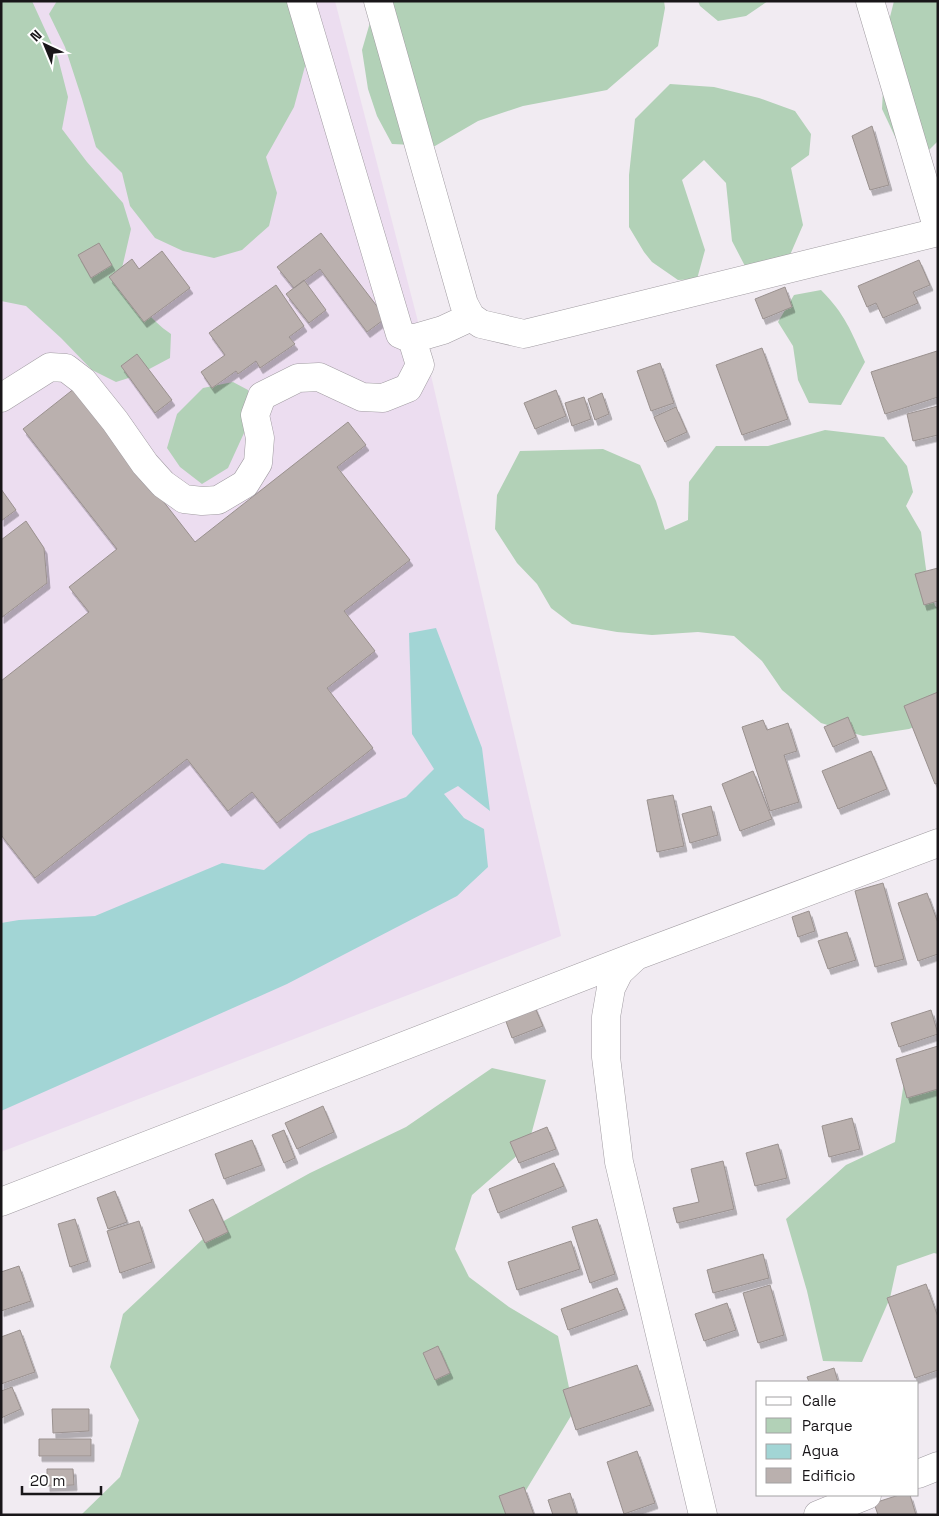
<svg xmlns="http://www.w3.org/2000/svg" width="939" height="1516" font-family="'Space Grotesk',sans-serif">
<style>
.industrial{fill:#ecddf0}
.green{fill:#b2d1b7}
.water{fill:#a2d5d5}
.building{fill:#bab0ae;stroke:#9a918f;filter:url(#shadow)}
.lines{fill:none;stroke-linecap:round;stroke-linejoin:round}
.minor-casing{stroke:#a19ca2;stroke-width:29}
.minor{stroke:#fff;stroke-width:28}
</style>
<defs>
<filter id="shadow"><feDropShadow dx="3" dy="5.5" stdDeviation="0" flood-color="#0004"/></filter>
</defs>
<rect width="100%" height="100%" fill="#f1ebf2"/>
<path class="industrial" d="M23,1H335L423,341L561,936L1,1152V11Z"/>
<path class="green" d="M1,1H32L58,58L68,97L62,129L87,162L123,203L131,229L120,277C135,299 149,319 171,334L170,358L138,375L116,382L92,370L61,338L26,306L1,301Z
M57,1H300L308,55L294,107L266,157L277,193L269,226L242,250L214,258L183,251L155,238L130,206L122,173L96,147L82,99L65,47L49,14Z
M372,1H664L665,8L658,46L607,90L523,106L478,121L435,146L392,144L377,116L368,89L362,50L371,19Z
M698,1H768L746,16L718,21L700,6Z
M894,1H938V141L916,163L897,141L882,109L886,33Z
M670,84L714,87L759,98L795,111L811,134L809,155L791,168L803,225L790,255L746,268L732,241L726,183L704,160L682,180L705,250L697,279L678,280L652,262L644,252L629,227V175L635,119Z
M821,290C845,314 851,331 865,362L841,405L809,403L798,380L793,346L778,322L794,295Z
M233,382L248,390L249,408L244,433L228,468L202,484L180,467L167,448L177,414L203,388Z
M825,430L884,437L907,466L913,492L906,506L921,532L926,569L935,606L938,608V717L909,729L863,736L821,723L782,690L762,661L734,636L698,632L652,635L617,632L572,624L551,608L537,584L517,563L495,529L497,495L520,451L603,449L640,465L656,501L665,530L688,520L689,482L716,446H768Z
M492,1068L546,1080L528,1146L472,1195L455,1249L469,1277L509,1307L558,1336L574,1411L517,1505L504,1515H81L120,1477L139,1420L110,1367L123,1314L220,1223L310,1173L406,1127Z
M938,1068V1254L934,1253L897,1266L890,1298L862,1362L823,1361L807,1291L786,1219L846,1165L895,1142L905,1075Z"/>
<path class="water" d="M436,628L482,748L490,811L458,786L444,794L464,818L484,829L488,867L457,896L287,984L1,1111V923L19,920L95,916L222,863L264,870L309,834L406,797L434,769L412,734L409,633Z"/>
<path class="building" d="M872,126L889,185L870,190L852,136Z
M321,233L386,318L367,332L320,269L294,288L277,267Z
M99,243L112,265L91,278L78,255Z
M162,251L190,288L144,322L109,277L132,259L139,269Z
M919,260L930,285L913,292L918,303L883,318L876,303L867,307L858,286Z
M304,280L326,310L309,323L286,294Z
M276,285L304,326L289,337L295,344L260,368L256,361L238,374L236,371L212,388L201,372L225,355L209,333Z
M785,287L792,307L763,319L755,299Z
M762,348L788,419L742,435L716,365Z
M937,351L938,397L885,414L871,372Z
M137,354L172,400L155,413L121,366Z
M660,363L674,403L651,411L637,371Z
M75,388L195,542L348,422L366,445L337,467L410,560L344,611L375,651L327,688L373,748L277,823L252,792L228,811L187,759L35,878L1,835V681L89,612L69,587L117,549L23,429Z
M556,390L566,416L535,429L524,403Z
M602,393L609,414L595,420L588,399Z
M584,397L591,419L572,426L565,403Z
M938,406V435L913,441L907,414Z
M676,407L687,432L665,442L654,417Z
M1,489L16,510L1,521Z
M26,521L44,548L47,583L1,618V540Z
M938,568V601L924,605L915,574Z
M938,692V783L935,784L904,706Z
M848,717L856,737L833,747L824,727Z
M763,720L767,730L788,723L797,751L784,755L799,802L770,811L742,727Z
M871,751L887,789L838,809L822,771Z
M753,771L772,819L740,831L722,784Z
M673,795L684,846L657,852L647,800Z
M711,806L718,835L690,843L682,814Z
M883,883L904,959L875,967L855,891Z
M927,893L938,923V954L918,961L898,903Z
M809,911L815,931L798,937L792,917Z
M847,932L856,960L828,969L818,941Z
M534,1005L543,1026L512,1038L504,1016Z
M931,1010L938,1034L899,1047L891,1023Z
M938,1046V1089L907,1098L896,1059Z
M323,1106L334,1132L297,1149L285,1123Z
M852,1118L860,1149L829,1157L822,1126Z
M547,1127L556,1149L519,1163L510,1142Z
M284,1130L295,1158L284,1163L272,1135Z
M252,1140L262,1165L224,1179L215,1154Z
M778,1144L787,1178L755,1186L746,1153Z
M723,1161L734,1209L677,1223L673,1208L699,1202L691,1169Z
M554,1163L564,1186L498,1213L489,1189Z
M115,1191L127,1222L108,1229L97,1198Z
M213,1199L228,1232L205,1243L189,1210Z
M75,1219L88,1261L70,1267L58,1224Z
M597,1219L615,1274L590,1283L572,1227Z
M139,1221L152,1262L120,1273L107,1231Z
M571,1241L580,1269L517,1290L508,1262Z
M763,1254L769,1278L713,1293L707,1270Z
M19,1266L31,1301L1,1311V1272Z
M926,1284L938,1317V1370L915,1378L887,1298Z
M770,1285L784,1335L758,1343L743,1293Z
M617,1288L625,1309L568,1330L561,1309Z
M727,1303L736,1330L704,1341L695,1314Z
M20,1330L35,1372L1,1384V1337Z
M438,1346L450,1373L435,1380L423,1353Z
M637,1365L651,1405L576,1430L563,1390Z
M834,1368L838,1382H809L807,1377Z
M12,1387L21,1409L1,1418V1391Z
M52,1409H89V1431L53,1433Z
M39,1439H91V1456H39Z
M637,1451L655,1503L624,1514L607,1462Z
M47,1469H73L74,1485L47,1486Z
M524,1487L534,1515H506L499,1496Z
M570,1493L577,1515H553L548,1500Z
M899,1495H910L916,1515H878L874,1503Z"/>
<g class="lines">
<defs>
<path id="minor" d="M301,1L400,334L412,339L443,330L471,317
M378,1L464,304L471,317L481,324L524,334L938,232
M870,1L938,230
M1,398L50,367L66,368L83,381L115,421L145,464L163,484L184,499L202,501L218,500L245,484L258,463L260,438L255,415L262,396L298,378L319,377L362,397L383,398L408,388L420,365L412,339
M635,957L619,972L611,988L606,1017V1057L619,1162L703,1515
M1,1202L636,956L938,843
M918,1474L938,1466
M818,1515L867,1495"/>
</defs>
<use href="#minor" class="minor-casing"/>
<use href="#minor" class="minor"/>
</g>
<rect width="939" height="1516" fill="none" stroke="#191619" stroke-width="5"/>
<rect x="756" y="1381" width="162" height="115" fill="#ffffff" stroke="#a3a2a3"/>
<rect x="766" y="1397" width="25" height="8" fill="#ffffff" stroke="#a3a2a3"/>
<text x="802" y="1406" font-size="15" fill="#191619">Calle</text>
<rect x="766" y="1418" width="25" height="15" fill="#b2d1b7" stroke="#a3a2a3"/>
<text x="802" y="1431" font-size="15" fill="#191619">Parque</text>
<rect x="766" y="1444" width="25" height="15" fill="#a2d5d5" stroke="#a3a2a3"/>
<text x="802" y="1456" font-size="15" fill="#191619">Agua</text>
<rect x="766" y="1468" width="25" height="15" fill="#bab0ae" stroke="#a3a2a3"/>
<text x="802" y="1481" font-size="15" fill="#191619">Edificio</text>
<g transform="translate(45 45) rotate(316)" stroke="#ffffff" stroke-width="4" paint-order="stroke">
<path d="M0-4L9 19L0 12L-9 19Z" fill="#191619"/>
<text y="-8" font-size="14" font-weight="bold" text-anchor="middle" fill="#191619">N</text>
</g>
<path d="M22 1486v8h79v-8" fill="none" stroke="#191619" stroke-width="2.5"/>
<text x="30" y="1486" font-size="15" fill="#191619" stroke="#ffffff" stroke-width="4" paint-order="stroke">20 m</text>
</svg>
